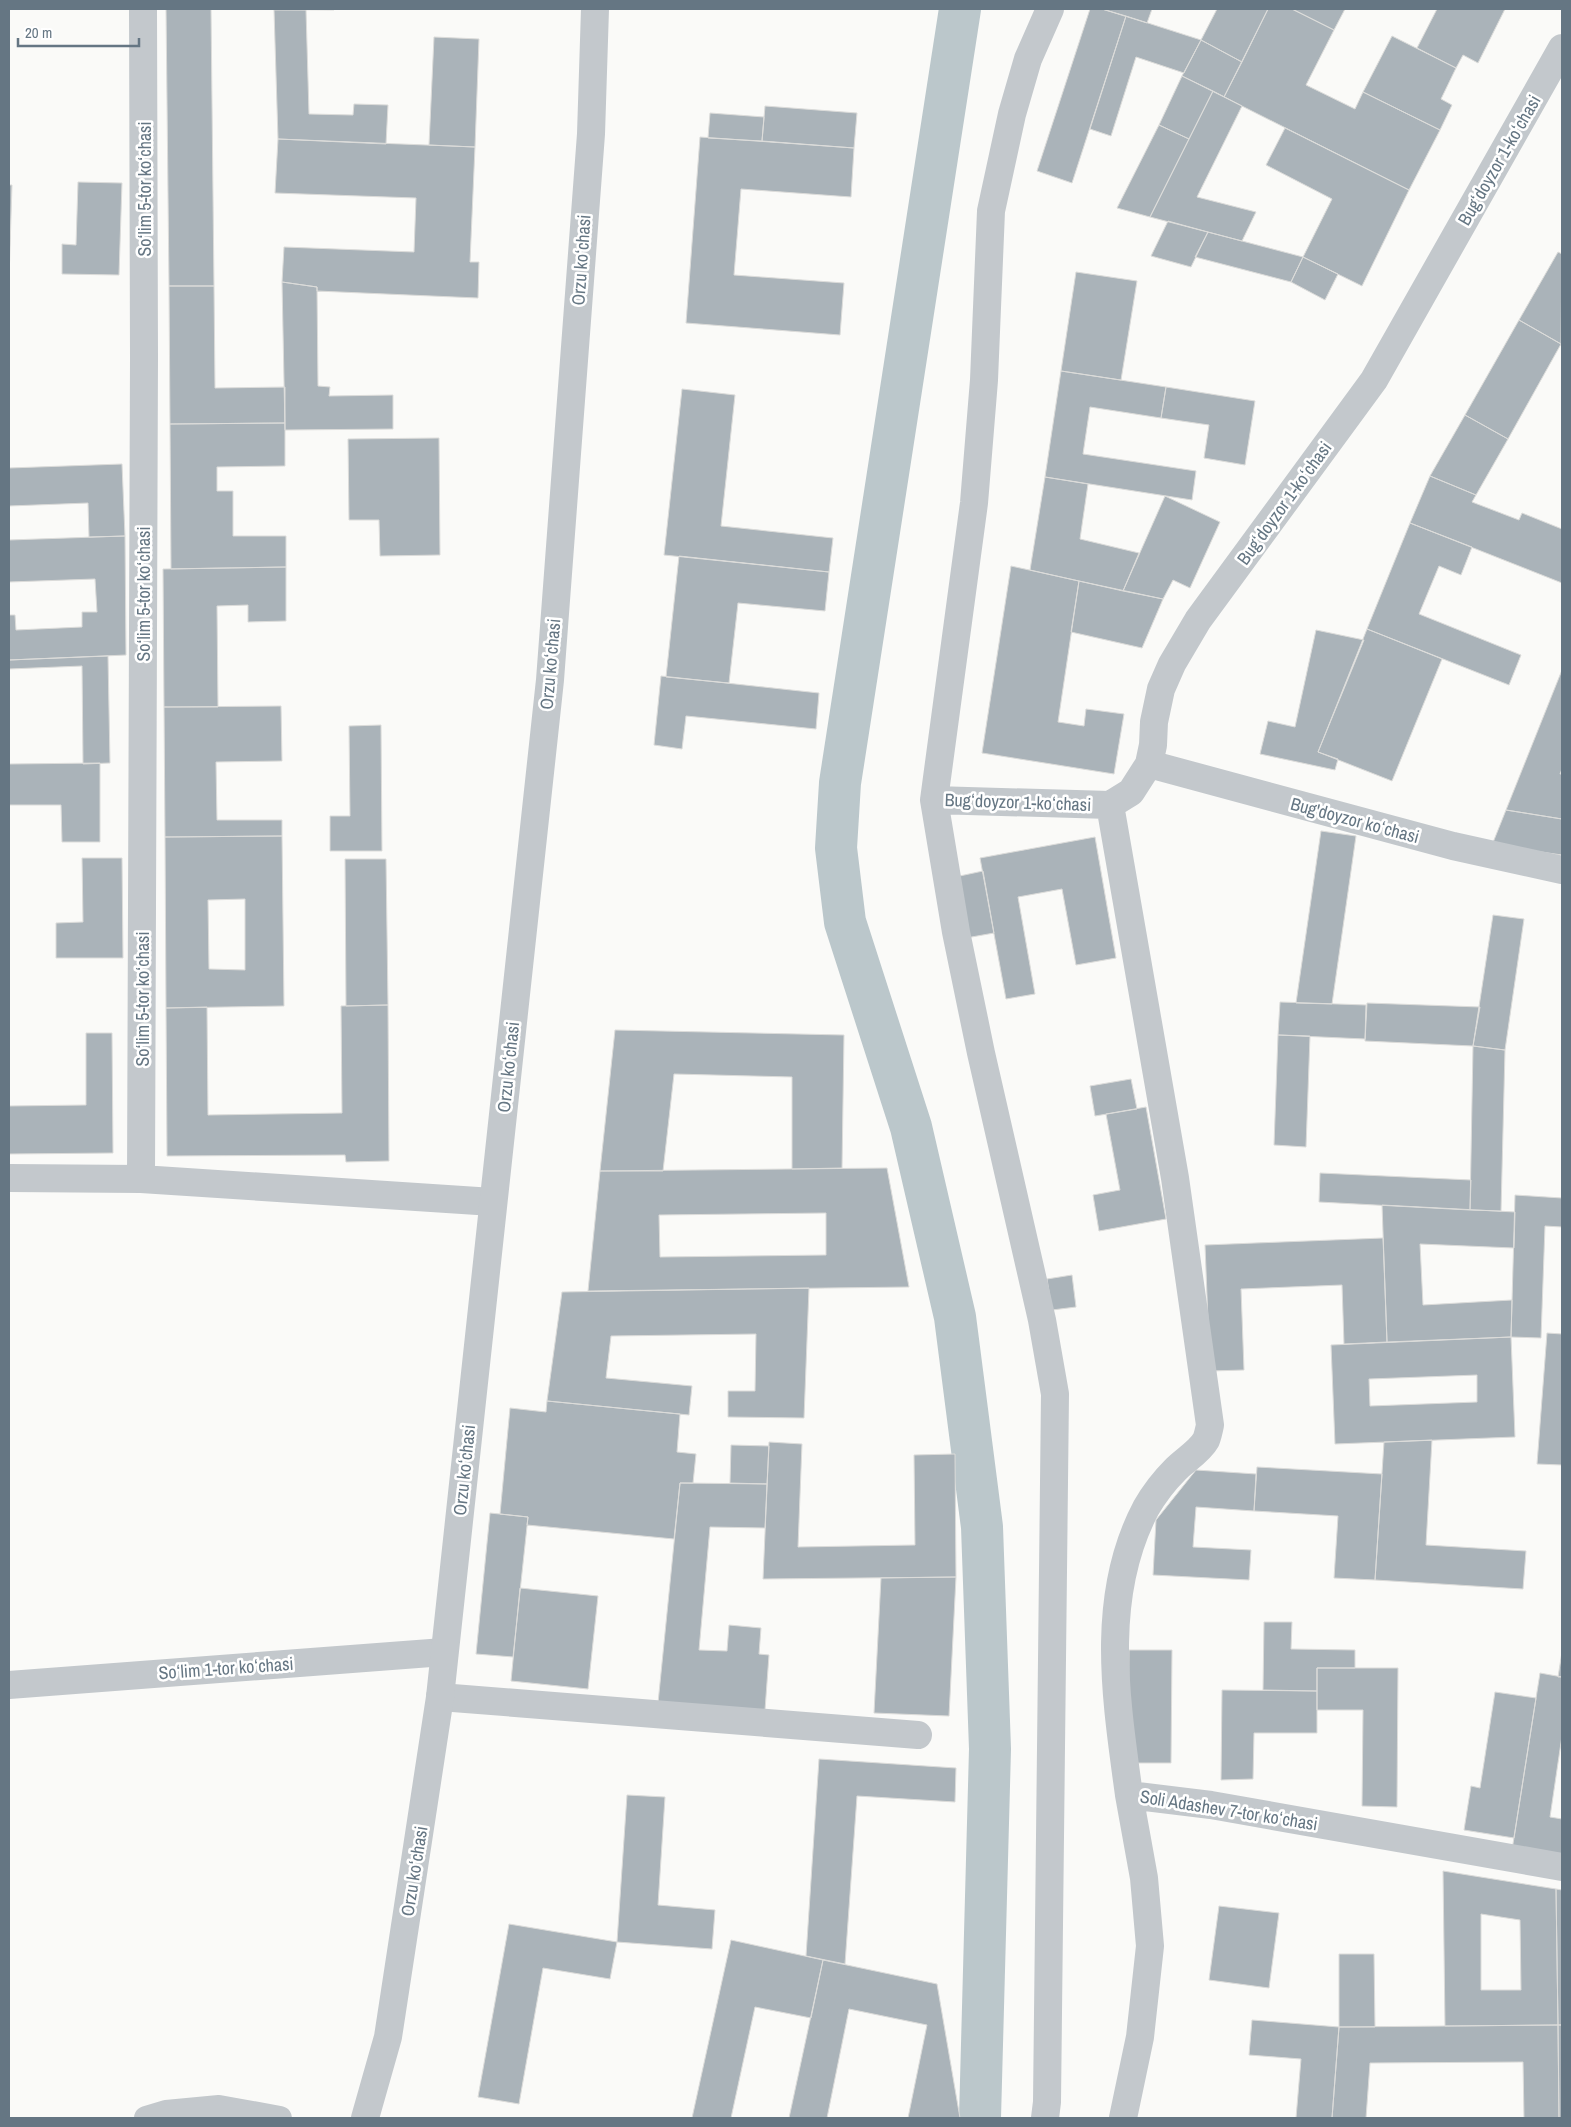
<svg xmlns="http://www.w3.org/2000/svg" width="1571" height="2127" font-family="'Archivo Narrow',sans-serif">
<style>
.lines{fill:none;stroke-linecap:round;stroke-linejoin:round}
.canal{stroke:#bbc7cb;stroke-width:42}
.building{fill:#aab3b9;stroke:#dcdcda;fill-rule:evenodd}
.service{stroke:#c3c8cc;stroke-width:24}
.minor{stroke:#c3c8cc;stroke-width:28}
.tertiary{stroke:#c3c8cc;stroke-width:28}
.labels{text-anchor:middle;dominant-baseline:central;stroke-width:5;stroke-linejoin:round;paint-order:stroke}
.street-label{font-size:18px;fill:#657683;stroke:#fff}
</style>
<rect width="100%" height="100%" fill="#fafaf8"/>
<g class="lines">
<path class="canal" d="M960,9L840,783L836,848L845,922L911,1127L955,1317L982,1527L990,1749L980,2118"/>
</g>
<path class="building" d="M166,9H211L214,286H169Z
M211,9H334V10Z
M1090,9H1102L1126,16L1072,183L1037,171Z
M1102,9H1152L1147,23Z
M1217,9H1268L1242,62L1201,40Z
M1268,9H1292L1334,30L1306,85L1355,109L1363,92L1440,130L1409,190L1224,97Z
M1292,9H1345L1334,30Z
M1437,9H1505L1478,63L1463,55L1456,68L1417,48Z
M274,10H306L309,114L353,115L354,104L388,105L386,144L278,139Z
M1126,16L1201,40L1184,73L1136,57L1111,136L1090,129Z
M1392,36L1456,68L1441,99L1452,105L1440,130L1363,92Z
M434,37L479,39L475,147L429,145Z
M1201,40L1242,62L1224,97L1182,76Z
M1182,76L1213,91L1189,139L1159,125Z
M1213,91L1242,106L1197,197L1256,212L1242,241L1150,217Z
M765,106L857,113L854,148L762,141Z
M710,113L764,117L762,141L708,138Z
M1159,125L1189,139L1150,217L1117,208Z
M1285,128L1409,190L1362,286L1303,257L1332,199L1266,165Z
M700,137L854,148L851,197L741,189L734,275L844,283L840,335L686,323Z
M278,139L475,147L470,262H479L478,298L317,291V287L282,282L284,247L414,252L416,198L275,193Z
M78,182L122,183L119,275L62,274V244L76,245Z
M9,185H12L9,280Z
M1168,221L1208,232L1191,267L1151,256Z
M1208,232L1242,241L1303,257L1291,282L1195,257Z
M1558,252L1562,254L1561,344L1519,320Z
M1303,257L1338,274L1325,300L1291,282Z
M1076,272L1137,281L1121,380L1061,371Z
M282,282L317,287L318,386L330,387L329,396L393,395V429L285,430Z
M169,286H214L215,388L285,387V423L170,424Z
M1519,320L1561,344L1508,439L1465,415Z
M1061,371L1166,387L1161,418L1090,407L1083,454L1196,471L1192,500L1045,477Z
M1166,387L1255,401L1245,465L1204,458L1209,425L1161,418Z
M682,389L735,395L721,526L833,538L829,572L664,555Z
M1465,415L1508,439L1476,495L1430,476Z
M285,423V466L217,467V491H233V536H286V567L171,569L170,424Z
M439,438L440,555L380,556L379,520H349L348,439Z
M122,464L125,536L89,537L88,503L9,506V468Z
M1430,476L1476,495L1472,502L1519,520L1522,513L1562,529V583L1410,523Z
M1045,477L1088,484L1080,539L1139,553L1123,591L1030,570Z
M1165,496L1220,522L1190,588L1173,580L1163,599L1123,591Z
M1410,523L1472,547L1461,575L1439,566L1419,614L1521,655L1509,685L1367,629Z
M125,536L126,655L9,660V615H15L16,630L82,627V612H97L95,579L9,582V540Z
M679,556L829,572L825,611L738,603L729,683L666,677Z
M1011,566L1079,581L1058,722L1084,726L1086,709L1124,714L1114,774L982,753Z
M286,567V621L248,622V605L217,606L218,707H164L163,569Z
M1079,581L1163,599L1142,648L1071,632Z
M1367,629L1442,659L1392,781L1318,752Z
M1316,630L1364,640L1318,752L1338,759L1335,770L1260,754L1268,721L1295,727Z
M108,656L110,763L83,764L82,666L9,669V660Z
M1562,670V769L1560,774H1562V819L1506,810Z
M661,676L819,693L816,729L686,716L682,749L654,745Z
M281,706L282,761L216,762L217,820H282V836L165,837L164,707Z
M381,725L382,851H330V816H350L349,726Z
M100,763V842H62L61,805H9V764Z
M1506,810L1562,819V855L1492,845Z
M1321,831L1356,836L1332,1004L1296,1003Z
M282,836L284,1006L166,1008L165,837ZM245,899V970L209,969L208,900Z
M1095,837L1116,958L1076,965L1062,889L1018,897L1035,994L1006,999L980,858Z
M82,858H122L123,958H56V923L83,922Z
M345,859H386L388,1005L346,1006Z
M983,871L994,933L966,938L955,877Z
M1493,915L1524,919L1505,1050L1473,1046Z
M1280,1002L1366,1005L1365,1039L1278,1035Z
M1367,1003L1480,1007L1473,1046L1365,1041Z
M388,1005L389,1161L346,1162L345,1155L167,1156L166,1008L207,1007L208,1115L342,1113L341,1006Z
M615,1030L844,1035L842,1168L792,1169V1077L674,1074L663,1171H600Z
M86,1033H112L113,1153L9,1154V1106L86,1105Z
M1278,1035L1310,1036L1306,1147L1274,1145Z
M1473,1046L1505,1050L1501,1211L1470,1210Z
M1131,1079L1137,1109L1095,1116L1090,1086Z
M1146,1107L1166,1219L1099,1231L1093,1195L1120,1190L1106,1114Z
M887,1168L909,1287L588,1291L600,1171ZM826,1213V1255L660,1257L659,1215Z
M1320,1173L1471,1180L1470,1210L1319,1202Z
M1515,1195L1562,1198V1227L1545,1226L1541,1338L1511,1337Z
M1382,1205L1515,1212L1514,1248L1420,1244L1423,1305L1512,1300L1511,1337L1387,1342Z
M1383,1238L1387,1342L1344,1344L1342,1285L1241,1289L1244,1370L1210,1371L1205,1245Z
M1072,1275L1076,1307L1052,1310L1047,1279Z
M809,1288L804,1418L728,1417V1391H755L756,1334L611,1336L606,1378L692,1386L689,1415L547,1401L562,1292Z
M1547,1333L1562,1334V1465L1537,1464Z
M1511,1337L1515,1437L1335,1444L1331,1345ZM1477,1375V1402L1370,1406L1369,1379Z
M547,1401L680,1414L677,1452L696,1454L693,1483H680L674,1539L527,1525L528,1517L500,1514L510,1408L546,1412Z
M1432,1440L1426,1545L1526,1551L1523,1589L1375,1580L1384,1442Z
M769,1442L802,1444L798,1547L915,1545L914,1455L955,1454L956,1577L763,1579Z
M731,1445L769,1446L767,1484L730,1483Z
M1257,1467L1382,1474L1375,1580L1334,1578L1338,1516L1254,1511Z
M1196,1470L1256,1474L1254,1511L1196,1507L1193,1547L1251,1550L1249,1580L1153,1575L1156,1520Z
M680,1483L767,1484L765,1528L710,1527L699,1650L727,1651L729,1625L761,1628L759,1654L769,1655L765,1710L658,1703Z
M490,1513L528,1517L513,1657L476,1654Z
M956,1577L949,1716L874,1713L881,1578Z
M520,1588L598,1596L588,1689L511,1681Z
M1264,1622H1292L1291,1649L1355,1650V1668H1317V1691L1263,1690Z
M1129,1650H1172L1171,1763H1128Z
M1562,1652V1677H1558Z
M1317,1668H1398L1397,1807L1362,1806L1363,1710H1317Z
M1540,1673L1562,1677V1736L1550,1817L1562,1819V1858L1512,1850Z
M1222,1690L1317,1691V1733H1254L1253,1779L1221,1780Z
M1495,1692L1536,1698L1514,1838L1464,1830L1471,1786L1480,1788Z
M819,1759L956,1768L955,1802L857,1796L845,1964L806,1956Z
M627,1795L665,1797L658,1905L715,1910L712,1949L617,1942Z
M1443,1871L1556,1889L1558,2025L1445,2026ZM1481,1914L1520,1920L1521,1990H1481Z
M1556,1889L1562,1890V2025H1558Z
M1219,1906L1279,1913L1269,1988L1209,1980Z
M509,1924L617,1942L610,1979L543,1968L519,2104L478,2097Z
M731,1940L823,1960L811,2018L755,2007L731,2118H692Z
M1339,1954H1374L1375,2027H1339Z
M823,1960L937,1984L960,2118H908L927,2025L849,2009L827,2118H789Z
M1252,2020L1339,2027L1332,2118H1296L1301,2059L1249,2055Z
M1558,2025L1559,2118H1524L1523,2062L1370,2063L1366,2118H1332L1339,2027Z
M1558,2025H1562V2118H1559Z"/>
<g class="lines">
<path class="service" d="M146,2118L166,2112L219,2107L280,2118"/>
<path class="minor" d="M1149,764L1453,846L1562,870
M934,800L1110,805L1131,792L1149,764L1153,745L1154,722L1161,689L1172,664L1198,620L1374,380L1562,48
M1110,805L1175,1178L1210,1425C1209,1430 1208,1435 1206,1440C1200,1451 1185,1460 1176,1469C1165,1480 1154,1494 1146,1508C1099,1597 1116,1699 1129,1795
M9,1178L141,1179L493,1202
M141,1179L144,358L143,9
M9,1685L444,1652
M440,1697L918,1735
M1045,2118L1047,2102L1055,1394L1042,1320L981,1053L956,932L934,800L974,503L984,380L991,211L1012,114L1028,59L1050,9
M1123,2118L1140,2037L1150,1946L1144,1878L1129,1795L1211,1805L1562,1867"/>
<path class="tertiary" d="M365,2118L388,2037L440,1697L550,680L591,134L595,9"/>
</g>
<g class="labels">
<g class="street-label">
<text transform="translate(1499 160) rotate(-60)">Bugʻdoyzor 1-koʻchasi</text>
<text transform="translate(144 189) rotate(-90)">Soʻlim 5-tor koʻchasi</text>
<text transform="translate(581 260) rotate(-86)">Orzu koʻchasi</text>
<text transform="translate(1284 503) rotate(-54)">Bugʻdoyzor 1-koʻchasi</text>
<text transform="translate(143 594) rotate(-90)">Soʻlim 5-tor koʻchasi</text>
<text transform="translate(550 664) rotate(-85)">Orzu koʻchasi</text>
<text transform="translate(1018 802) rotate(2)">Bugʻdoyzor 1-koʻchasi</text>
<text transform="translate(1355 820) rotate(15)">Bug'doyzor koʻchasi</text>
<text transform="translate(142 999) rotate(-90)">Soʻlim 5-tor koʻchasi</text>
<text transform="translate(508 1067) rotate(-84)">Orzu koʻchasi</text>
<text transform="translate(464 1470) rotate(-84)">Orzu koʻchasi</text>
<text transform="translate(226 1668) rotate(-4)">Soʻlim 1-tor koʻchasi</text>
<text transform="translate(1229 1810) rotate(9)">Soli Adashev 7-tor koʻchasi</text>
<text transform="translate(414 1871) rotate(-81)">Orzu koʻchasi</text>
</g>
</g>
<rect width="1571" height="2127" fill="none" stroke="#657683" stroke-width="20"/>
<path d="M18 38v8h121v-8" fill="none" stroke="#657683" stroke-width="2.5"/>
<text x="25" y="38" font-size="15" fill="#657683" stroke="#ffffff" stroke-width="4" paint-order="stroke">20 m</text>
</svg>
